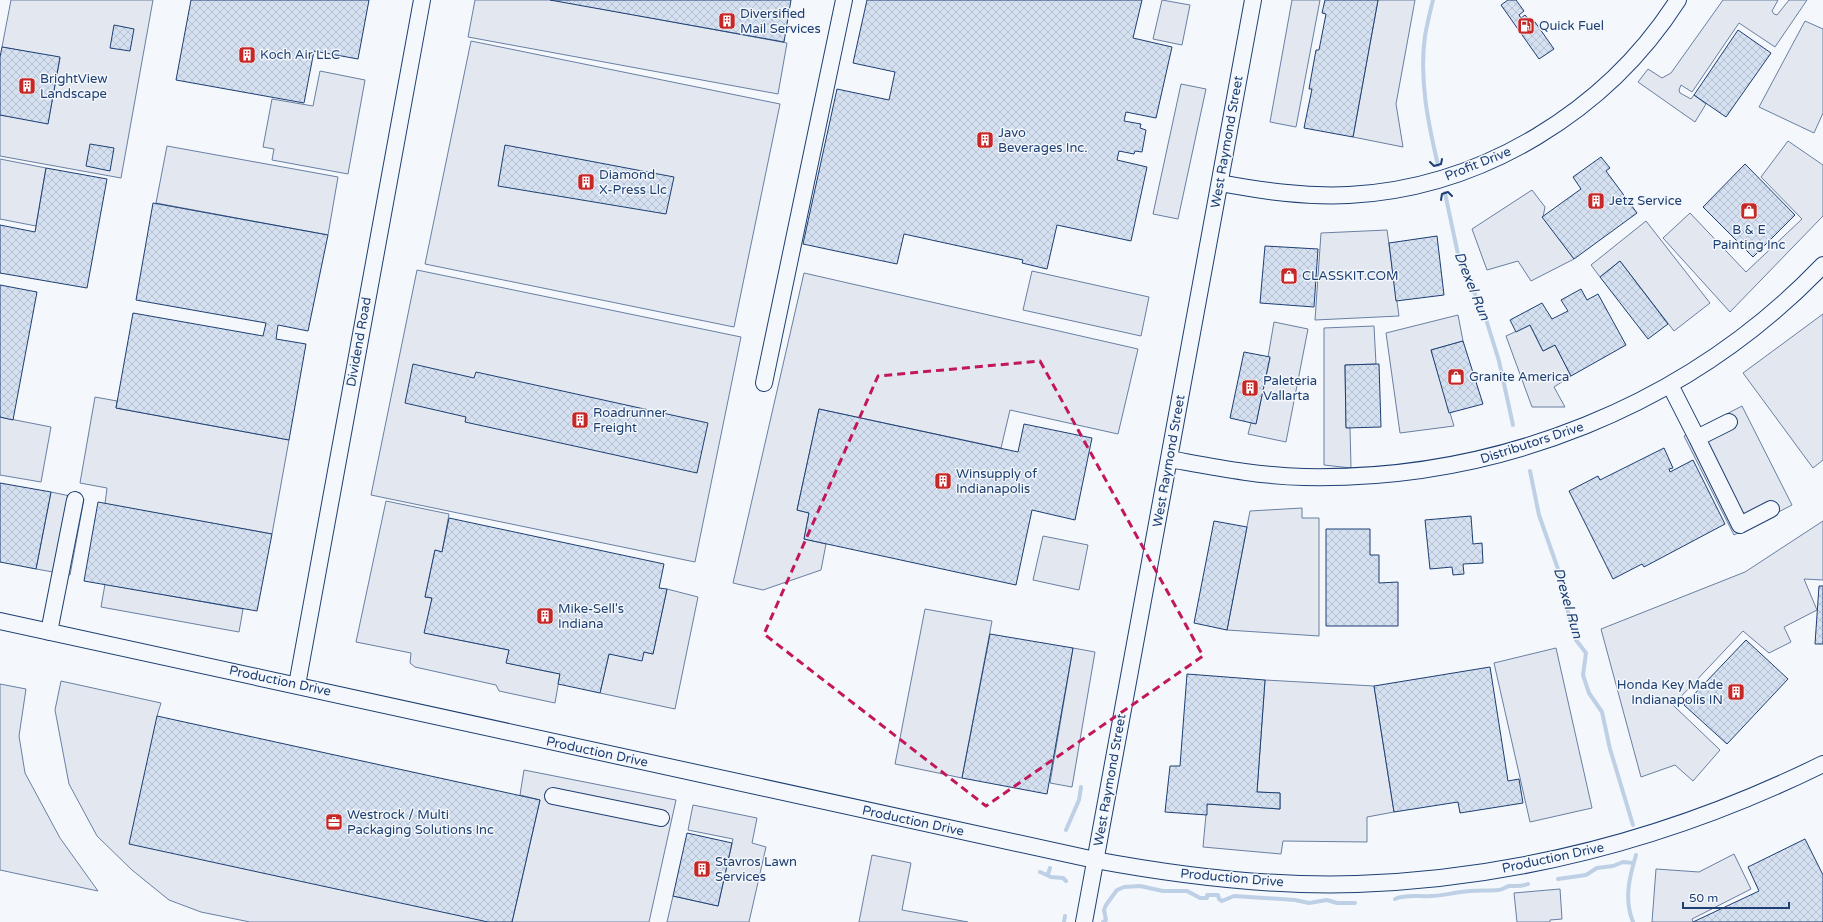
<svg xmlns="http://www.w3.org/2000/svg" width="1823" height="922" font-family="'Varela Round',sans-serif">
<style>
.parking{fill:#e3e8f0;stroke:#687fa3}
.lines{fill:none;stroke-linecap:round;stroke-linejoin:round}
.stream{stroke:#bed0e5;stroke-width:4}
.building{fill:url(#building-cross-hatch);stroke:#1d3f73}
.minor-casing{stroke:#1d3f73;stroke-width:18}
.minor{stroke:#f4f7fb;stroke-width:16}
.wall{stroke:#1d3f73;stroke-width:2}
.marked{fill:none;stroke:#c2185b;stroke-width:3;stroke-dasharray:8 5;stroke-linejoin:round}
.labels{text-anchor:middle;dominant-baseline:central;stroke-width:3;stroke-linejoin:round;paint-order:stroke}
.poi-label{font-size:13px;fill:#1d3f73;stroke:#f4f7fb;text-anchor:start}
.street-label{font-size:13px;fill:#1d3f73;stroke:#f4f7fb}
.water-label{font-size:14px;font-style:italic;fill:#1d3f73;stroke:#f4f7fb}
</style>
<defs>
<pattern id="building-cross-hatch" width="8" height="8" patternUnits="userSpaceOnUse"><rect width="8" height="8" fill="#d5e0f0"/><path d="M0 0l8 8M0 8l8-8" fill="none" stroke="#b6c1d1"/></pattern>
</defs>
<rect width="100%" height="100%" fill="#f4f7fb"/>
<path class="parking" d="M11,0H153L121,178L0,156V115L48,123L60,58L2,47Z
M475,0H553L787,43L778,94L468,37Z
M1162,0L1190,5L1182,45L1153,39Z
M1292,0H1320L1296,127L1270,122Z
M1378,0H1415L1396,104L1403,147L1353,137Z
M1723,0H1778L1772,11L1774,14L1777,15L1789,0H1807L1775,47L1739,23L1692,92L1681,85L1679,90L1680,93L1691,99L1694,95L1706,104L1695,122L1638,82L1648,69L1662,78L1671,73Z
M1805,21L1823,29V113L1814,133L1759,107Z
M471,41L780,104L734,327L425,264Z
M320,71L365,80L348,174L272,160L274,149L263,147L272,99L313,106Z
M1181,84L1206,89L1178,219L1153,214Z
M1788,141L1823,165V216L1730,312L1663,238L1690,213L1746,272L1802,219L1761,177Z
M167,146L338,177L328,235L156,203Z
M0,159L46,168L36,226L0,219Z
M1532,190L1545,207L1543,217L1574,259L1531,281L1518,261L1487,270L1472,229Z
M1646,221L1710,303L1674,331L1620,261L1600,277L1591,265Z
M1387,230L1399,316L1315,320L1321,233Z
M417,270L741,337L695,562L371,495Z
M1032,271L1149,297L1141,336L1023,310Z
M804,273L1138,349L1118,434L1010,410L1001,448L819,409L797,510L809,513L804,539L826,544L821,570L763,590L733,583Z
M1823,314V460L1813,468L1743,373Z
M1458,315L1463,341L1431,350L1454,426L1400,433L1386,333Z
M1274,322L1308,329L1286,442L1248,434L1251,423H1256L1270,358L1268,357Z
M1530,325L1543,351L1555,345L1571,376L1554,387L1565,407H1532L1506,336Z
M1374,326L1376,364L1345,365L1346,427L1350,428L1351,468L1324,465V328Z
M95,397L117,401L116,408L289,440L272,534L105,504L107,488L80,483Z
M1742,406L1792,505L1734,535L1684,436Z
M0,417L51,427L41,482L0,475Z
M51,492L84,499L70,575L36,569Z
M386,501L449,514L442,552L435,550L425,597L432,598L425,633L509,650L507,663L560,674L555,703L499,691L496,685L415,667L410,663L411,653L356,642Z
M1302,508V518H1319V636L1227,630L1250,511Z
M1823,521V580L1804,579L1817,610L1784,627L1791,642L1769,653L1743,631L1673,705L1720,750L1693,781L1675,765L1641,777L1601,629L1745,572Z
M1043,536L1088,545L1079,590L1033,580Z
M105,584L243,609L239,632L101,607Z
M667,589L698,597L675,709L600,693L609,654L644,652L653,654Z
M925,609L992,621L962,778L895,764Z
M1073,648L1095,652L1072,787L1050,783Z
M1556,648L1592,808L1530,822L1494,663Z
M1265,680L1374,686L1394,812L1367,817V842L1283,841L1281,854L1203,847L1207,804L1280,809V793L1257,792Z
M61,681L161,703L157,716L488,922H250L201,912L169,900L132,870L97,836L69,784L55,710Z
M0,684L26,689L19,736L25,773L60,838L98,891L0,870Z
M524,770L676,800L649,922H512L540,800L520,795Z
M693,805L757,818L752,843L766,847L749,922H667L673,896L718,906L733,839L688,830Z
M1734,854L1751,889L1692,919L1693,922H1652L1656,869L1699,872Z
M872,855L911,863L902,910L968,922H859Z
M1560,889L1562,919L1550,920V922H1517L1514,893Z"/>
<g class="lines">
<path class="stream" d="M1433,0C1430,12 1427,24 1425,36C1419,79 1428,123 1438,165
M1445,193L1459,259L1485,316L1499,361L1513,425
M1530,471L1539,515L1558,569L1568,612L1576,640L1586,653L1583,675L1589,693L1602,712L1610,749L1633,825
M1066,830L1079,800L1081,787
M1040,872L1051,877L1063,878L1066,881
M1048,874L1050,868
M1558,879L1586,875L1597,868L1613,866L1623,862L1633,863
M1395,899C1405,894 1420,897 1431,896C1442,896 1452,893 1461,892C1473,890 1486,891 1498,890C1502,890 1505,887 1509,886C1516,886 1521,887 1528,884
M1064,922L1065,916
M1103,922L1106,920L1104,910L1106,905L1117,890L1124,887L1140,886L1163,891H1187L1200,898H1207V895H1218L1219,899L1222,901L1234,896L1295,900L1309,903L1327,900L1337,903H1355
M1633,922C1624,900 1629,878 1636,855"/>
</g>
<path class="building" d="M191,0H369L358,59L314,51L304,103L176,80Z
M550,0H791L784,42Z
M867,0H1142L1133,38L1172,47L1156,118L1126,112L1124,121L1141,124L1140,128L1146,130L1142,152L1135,151L1134,154L1119,151L1117,160L1147,167L1131,241L1057,225L1047,269L1022,263L1023,260L904,234L897,264L803,244L837,89L889,100L895,72L853,63Z
M1325,0H1378L1353,137L1304,128L1312,89H1309L1316,50H1319L1326,14L1322,13Z
M1508,0H1516L1524,11L1519,15L1521,18L1525,15L1532,24L1535,22L1554,49L1539,59L1501,5Z
M114,25L134,29L130,51L110,48Z
M1738,30L1771,53L1726,117L1694,95Z
M2,47L60,57L48,124L0,115V57Z
M90,144L114,148L110,171L86,166Z
M505,145L674,177L666,214L498,186Z
M1601,157L1610,168L1606,171L1637,213L1574,259L1542,217L1581,189L1573,177Z
M1745,164L1795,215L1753,257L1703,207Z
M46,168L107,179L87,288L0,273V225L35,232Z
M153,203L328,235L308,331L278,325L276,339L306,344L289,440L116,408L133,313L263,336L266,323L136,300Z
M1437,236L1444,295L1396,301L1389,243Z
M1265,246L1318,249L1314,307L1260,303Z
M1620,261L1668,324L1648,339L1600,277Z
M0,285L37,292L13,420L0,417Z
M1581,289L1587,300L1598,294L1626,345L1571,376L1555,345L1543,351L1530,325L1516,332L1510,320L1542,303L1552,319L1568,311L1561,300Z
M1463,341L1483,404L1449,413L1431,350Z
M1244,352L1270,357L1256,424L1230,418Z
M413,364L474,378L476,372L708,423L697,473L465,422L466,417L405,403Z
M1379,364L1381,427L1346,428L1345,365Z
M819,409L1018,452L1024,424L1092,438L1075,520L1032,510L1016,585L804,539L809,513L797,510Z
M1664,448L1673,468L1669,469L1670,472L1693,460L1725,524L1644,567L1642,564L1613,579L1569,491L1598,476L1600,480Z
M0,483L51,492L36,569L0,562Z
M98,502L272,534L257,611L84,581Z
M1471,516L1473,544L1482,543L1483,563L1463,564L1464,574L1453,575L1452,567L1430,569L1425,520Z
M449,518L664,564L659,588L667,589L653,654L644,652L642,661L609,654L600,693L558,684L560,674L506,663L509,650L424,633L432,598L425,597L435,550L442,552Z
M1214,521L1247,527L1227,630L1194,623Z
M1326,529H1370V555H1379V583L1398,582V626H1326Z
M1819,586H1823V644H1815Z
M990,634L1073,648L1047,794L962,778Z
M1746,640L1788,679L1727,744L1684,705Z
M1490,667L1508,781L1519,779L1523,803L1460,813L1458,802L1394,812L1374,686Z
M1187,674L1265,680L1257,792L1280,793V809L1207,804V815L1165,812L1170,766H1180Z
M157,716L540,800L512,922H488L129,844Z
M687,833L732,843L718,906L673,896Z
M1805,839L1823,875V922H1693L1759,891L1748,867Z"/>
<g class="lines">
<defs>
<path id="minor" d="M1220,183C1263,191 1305,197 1349,195C1482,188 1607,111 1678,0
M764,383L844,0
M1670,385L1697,438L1729,422
M1697,438L1740,525L1771,509
M1169,459C1214,467 1258,476 1304,477C1498,481 1688,406 1823,265
M0,621L1095,860C1181,876 1269,887 1357,884C1522,878 1675,837 1823,764
M49,632L75,500
M297,685L422,0
M553,796L661,818
M1084,922L1253,0"/>
</defs>
<use href="#minor" class="minor-casing"/>
<use href="#minor" class="minor"/>
<path class="wall" d="M1430,162L1434,166L1441,164L1442,159
M1441,200L1442,194L1448,192L1452,196"/>
</g>
<path class="marked" d="M1040,361L1203,656L986,806L764,634L878,376Z"/>
<defs>
<symbol id="building-square" viewBox="-11 -11 22 22"><rect x="-9" y="-9" width="18" height="18" rx="4" fill="#c62828" stroke="#f4f7fb"/><path d="M-4-6H4V6H1V3H-1V6H-4ZM-2.5-4.3h1.7v1.8h-1.7ZM.8-4.3h1.7v1.8H.8ZM-2.5-1h1.7V.8h-1.7ZM.8-1h1.7V.8H.8Z" fill="#fff"/></symbol>
<symbol id="fuel-square" viewBox="-11 -11 22 22"><rect x="-9" y="-9" width="18" height="18" rx="4" fill="#c62828" stroke="#f4f7fb"/><path d="M-5.5-6h7V0h2V4h1.3V-2.5L3-4.5l.8-.8L6-3V5H2.5V1h-1V6h-7ZM-4.2-4.7v3.2H.2V-4.7Z" fill="#fff"/></symbol>
<symbol id="shop-square" viewBox="-11 -11 22 22"><rect x="-9" y="-9" width="18" height="18" rx="4" fill="#c62828" stroke="#f4f7fb"/><path d="M-5-2.5h2.3a2.7 3.5 0 0 1 5.4 0H5L5.5 6h-11ZM-1.5-2.5h3a1.5 2.3 0 0 0-3 0Z" fill="#fff"/></symbol>
<symbol id="office-square" viewBox="-11 -11 22 22"><rect x="-9" y="-9" width="18" height="18" rx="4" fill="#c62828" stroke="#f4f7fb"/><path d="M-6-3h4V-5.5h4V-3h4V5H-6ZM-1-4.5V-3h2v-1.5ZM-6 0V1H6V0Z" fill="#fff"/></symbol>
</defs>
<g fill-rule="evenodd">
<use href="#building-square" x="717" y="11" width="20" height="20"/>
<use href="#fuel-square" x="1516" y="16" width="20" height="20"/>
<use href="#building-square" x="237" y="45" width="20" height="20"/>
<use href="#building-square" x="17" y="76" width="20" height="20"/>
<use href="#building-square" x="975" y="130" width="20" height="20"/>
<use href="#building-square" x="576" y="172" width="20" height="20"/>
<use href="#building-square" x="1586" y="191" width="20" height="20"/>
<use href="#shop-square" x="1739" y="201" width="20" height="20"/>
<use href="#shop-square" x="1279" y="266" width="20" height="20"/>
<use href="#shop-square" x="1446" y="367" width="20" height="20"/>
<use href="#building-square" x="1240" y="378" width="20" height="20"/>
<use href="#building-square" x="570" y="410" width="20" height="20"/>
<use href="#building-square" x="933" y="471" width="20" height="20"/>
<use href="#building-square" x="535" y="606" width="20" height="20"/>
<use href="#building-square" x="1726" y="682" width="20" height="20"/>
<use href="#office-square" x="324" y="812" width="20" height="20"/>
<use href="#building-square" x="692" y="859" width="20" height="20"/>
</g>
<g class="labels">
<g class="poi-label">
<text x="740" y="14">Diversified<tspan x="740" dy="15">Mail Services</tspan></text>
<text x="1539" y="26">Quick Fuel</text>
<text x="260" y="55">Koch Air LLC</text>
<text x="40" y="79">BrightView<tspan x="40" dy="15">Landscape</tspan></text>
<text x="998" y="133">Javo<tspan x="998" dy="15">Beverages Inc.</tspan></text>
<text x="599" y="175">Diamond<tspan x="599" dy="15">X-Press Llc</tspan></text>
<text x="1609" y="201">Jetz Service</text>
<text x="1749" y="230" text-anchor="middle">B &amp; E<tspan x="1749" dy="15">Painting Inc</tspan></text>
<text x="1302" y="276">CLASSKIT.COM</text>
<text x="1469" y="377">Granite America</text>
<text x="1263" y="381">Paleteria<tspan x="1263" dy="15">Vallarta</tspan></text>
<text x="593" y="413">Roadrunner<tspan x="593" dy="15">Freight</tspan></text>
<text x="956" y="474">Winsupply of<tspan x="956" dy="15">Indianapolis</tspan></text>
<text x="558" y="609">Mike-Sell's<tspan x="558" dy="15">Indiana</tspan></text>
<text x="1723" y="685" text-anchor="end">Honda Key Made<tspan x="1723" dy="15">Indianapolis IN</tspan></text>
<text x="347" y="815">Westrock / Multi<tspan x="347" dy="15">Packaging Solutions Inc</tspan></text>
<text x="715" y="862">Stavros Lawn<tspan x="715" dy="15">Services</tspan></text>
</g>
<g class="street-label">
<text transform="translate(1227 142) rotate(-80)">West Raymond Street</text>
<text transform="translate(1478 164) rotate(-22)">Profit Drive</text>
<text transform="translate(359 342) rotate(-80)">Dividend Road</text>
<text transform="translate(1532 443) rotate(-18)">Distributors Drive</text>
<text transform="translate(1169 461) rotate(-80)">West Raymond Street</text>
<text transform="translate(280 681) rotate(12)">Production Drive</text>
<text transform="translate(597 752) rotate(12)">Production Drive</text>
<text transform="translate(1110 780) rotate(-80)">West Raymond Street</text>
<text transform="translate(913 821) rotate(12)">Production Drive</text>
<text transform="translate(1553 858) rotate(-12)">Production Drive</text>
<text transform="translate(1232 878) rotate(5)">Production Drive</text>
</g>
<g class="water-label">
<text transform="translate(1472 286) rotate(68)">Drexel Run</text>
<text transform="translate(1568 603) rotate(74)">Drexel Run</text>
</g>
</g>
<path d="M1683 902v6h106v-6" fill="none" stroke="#1d3f73" stroke-width="2"/>
<text x="1689" y="902" font-size="12" fill="#1d3f73" stroke="#f4f7fb" stroke-width="3" paint-order="stroke">50 m</text>
</svg>
